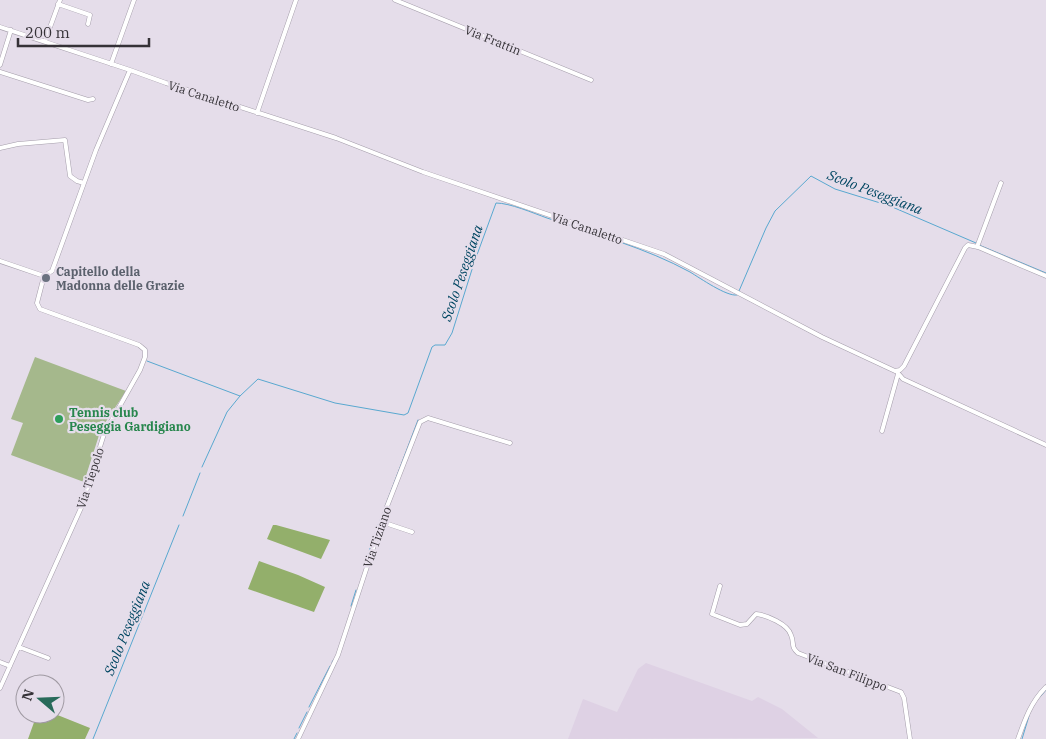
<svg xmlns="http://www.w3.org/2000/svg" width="1046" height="739" font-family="'IBM Plex Serif',serif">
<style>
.industrial{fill:#ded1e4}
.green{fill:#a5b88c}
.forest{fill:#93af6b}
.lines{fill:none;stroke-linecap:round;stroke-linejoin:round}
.stream{stroke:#59a8d0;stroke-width:1}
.minor-casing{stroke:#a49daa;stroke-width:5}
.minor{stroke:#fff;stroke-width:4}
.worship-dot{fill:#6b7280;stroke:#e5ddea;stroke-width:2}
.leisure-dot{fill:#2e9e5b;stroke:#e5ddea;stroke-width:2}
.labels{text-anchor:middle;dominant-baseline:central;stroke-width:4.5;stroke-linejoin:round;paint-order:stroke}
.street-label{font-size:12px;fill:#353237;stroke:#e5ddea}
.worship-label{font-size:12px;font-weight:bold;fill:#5b616d;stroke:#e5ddea;text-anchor:start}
.leisure-label{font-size:12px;font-weight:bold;fill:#27864d;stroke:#e5ddea;text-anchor:start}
.water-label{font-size:14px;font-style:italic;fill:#004662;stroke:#e5ddea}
</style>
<rect width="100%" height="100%" fill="#e5ddea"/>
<path class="industrial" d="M646,663L752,701L758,697L782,709L818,738L568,739L583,699L617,712L638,669Z"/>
<path class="green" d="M35,357L126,391L101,429L84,482L11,455L23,423L11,419Z"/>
<path class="forest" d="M273,525H276L330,540L321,559L267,539Z
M259,561L298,575L325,587L314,612L248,589Z
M37,714H55L90,728L85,739H28Z"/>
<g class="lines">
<path class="stream" d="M979,245L1046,273
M739,291L766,228L775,211L811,176L835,189L890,206L976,243
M147,361L240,396L258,379L335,403L404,415L408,413L432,347L435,345H445L452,333L474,263L496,203C510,203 533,213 547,218C595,234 646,248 690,272C700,278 727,297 737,295
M202,467L227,412L240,396
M183,516L200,473
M377,528L418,420
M364,567L375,533
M351,606L356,590
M332,662L335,658
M1040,697L1046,690
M309,707L330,666
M299,728L307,712
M93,739L179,525
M294,739L297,733
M1022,739L1029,716"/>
<defs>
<path id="minor" d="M395,0L591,80
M58,4L90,15L88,24
M0,27L130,70L166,83L336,138L423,172L664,254L822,337L895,371L900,370L904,366L965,248L968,245L978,247L1046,276
M45,41L60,0
M111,64L134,0
M0,65L11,30
M0,72L88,100L93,99
M257,113L296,0
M0,148L18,144L65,140L70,176L77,181L84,183
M977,247L1001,183
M0,261L44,276
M44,276L52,271L96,150L130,70
M897,372L903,379L1046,445
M882,431L898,374
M382,522L412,532
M720,586L712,614L740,625L747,624L756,614C766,615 788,624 791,635C795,644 790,646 798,653L901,692L904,698L910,739
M19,647L48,658
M0,662L10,666
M0,688L81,508L104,434L140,370L145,357V350L139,345L40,309L37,303L44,276
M298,739L338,655L386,509L420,422L428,418L510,443
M1018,739C1025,719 1031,702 1046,687"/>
</defs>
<use href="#minor" class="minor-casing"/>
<use href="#minor" class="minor"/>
</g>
<circle class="worship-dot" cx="46" cy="278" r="5"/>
<circle class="leisure-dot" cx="59" cy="419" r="5"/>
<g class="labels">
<g class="street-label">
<text transform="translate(493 40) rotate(22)">Via Frattin</text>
<text transform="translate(204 96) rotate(18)">Via Canaletto</text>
<text transform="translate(587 228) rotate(19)">Via Canaletto</text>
<text transform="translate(90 478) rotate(-72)">Via Tiepolo</text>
<text transform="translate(377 537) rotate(-71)">Via Tiziano</text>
<text transform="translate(847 672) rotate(21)">Via San Filippo</text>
</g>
<g class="worship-label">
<text x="56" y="271">Capitello della<tspan x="56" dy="14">Madonna delle Grazie</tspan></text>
</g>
<g class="leisure-label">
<text x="69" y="412">Tennis club<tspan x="69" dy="14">Peseggia Gardigiano</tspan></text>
</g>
<g class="water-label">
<text transform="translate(875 192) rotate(21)">Scolo Peseggiana</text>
<text transform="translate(462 273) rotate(-71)">Scolo Peseggiana</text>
<text transform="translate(127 628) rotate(-68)">Scolo Peseggiana</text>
</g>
</g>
<g transform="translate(40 699) rotate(289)"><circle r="24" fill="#e5ddea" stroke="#9f99a2"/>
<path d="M0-4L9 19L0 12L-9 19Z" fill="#286a5a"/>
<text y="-8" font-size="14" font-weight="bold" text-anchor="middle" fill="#353237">N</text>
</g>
<path d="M18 38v8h131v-8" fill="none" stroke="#353237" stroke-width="2.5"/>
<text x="25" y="38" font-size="15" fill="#353237" stroke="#e5ddea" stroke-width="4" paint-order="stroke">200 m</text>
</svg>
